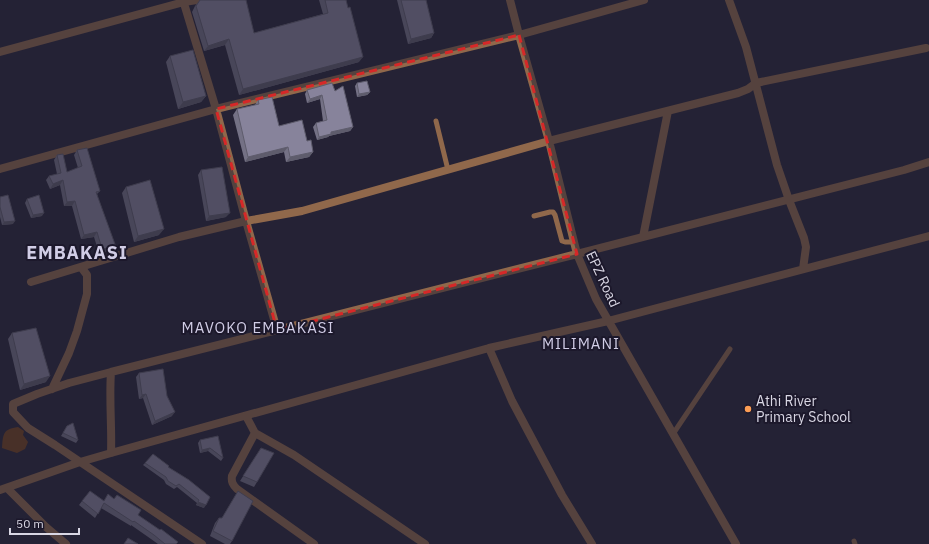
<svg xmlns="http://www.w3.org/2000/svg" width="929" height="544" font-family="'IBM Plex Sans',sans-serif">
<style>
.forest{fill:#74421a}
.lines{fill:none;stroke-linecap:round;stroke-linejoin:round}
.service{stroke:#90684b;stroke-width:5}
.minor{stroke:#90684b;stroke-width:8}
.wall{fill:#747185}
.shaded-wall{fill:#5e5c6c}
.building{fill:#87839b;stroke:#5e5c6c}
.marked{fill:none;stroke:#d62828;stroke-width:3;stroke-dasharray:8 5;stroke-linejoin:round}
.poi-dot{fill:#fc9d54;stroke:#1c182b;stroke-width:1.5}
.labels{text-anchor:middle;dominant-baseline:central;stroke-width:4;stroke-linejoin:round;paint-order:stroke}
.street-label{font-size:14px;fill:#d9d7e4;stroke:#1c182b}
.poi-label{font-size:14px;fill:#d9d7e4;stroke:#1c182b;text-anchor:start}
.neighbourhood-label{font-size:15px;letter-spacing:1px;fill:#d1cde6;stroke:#1c182b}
.district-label{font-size:18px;font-weight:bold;letter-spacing:1px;fill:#d1cde6;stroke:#1c182b}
</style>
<rect width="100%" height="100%" fill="#252235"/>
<path class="forest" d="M18,427L24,431L23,435L28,442L25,449L17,453L2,448C3,434 3,429 18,427Z"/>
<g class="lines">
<path class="service" d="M436,121L448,170
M534,216L550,212H553L555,215L562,241L565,242H574
M673,434L730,349
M854,541L855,544"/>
<path class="minor" d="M183,0L216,109L246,221L277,330
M510,0L519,35L549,141L577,254L596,299L736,544
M729,0L746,47L777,165L789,200L804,238L806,247L803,269
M0,52L184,2L197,0
M0,169L216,109L519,35L644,0
M643,237L668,111
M31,282L179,237L246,221L302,211L549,141L738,93L748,89L756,83L926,48
M489,348L512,401L562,495L592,544
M111,372L69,383L37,394L13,404V412L28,428L55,445L202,544
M52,389L69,353L77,331L87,294V275L81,267
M246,416L255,433L294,455L425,544
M255,433L232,476C231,482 233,485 237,489L314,544
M111,453C112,426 109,400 111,372L577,254L904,170L929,162
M7,488L46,527L66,544
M0,490L80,462L111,453L489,348L608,321L929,236"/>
</g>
<path class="wall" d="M200,0L254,33L323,14L319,0H346L359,62L239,95L225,45L204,51L192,12L195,6Z
M397,0H426L434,33L431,38L408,44Z
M170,56L206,96L201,102L178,109L166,62Z
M357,83L370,92L367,95L357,97L355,86Z
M307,90L335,91L353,127L350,131L329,136L328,137L317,140L313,127L316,123L323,121L320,99L307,103L305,94Z
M258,100L279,126L307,141L313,152L309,157L286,162L284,152L245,162L233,115L237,109L255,105Z
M77,150L100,191L97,194L113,251L99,253L94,237L81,239L72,206H64L60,185L50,189L46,180L49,176L57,174L54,160L57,155L67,172L78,168L74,155Z
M201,170L226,217L206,221L198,175Z
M126,187L159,235L134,242L122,193Z
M0,197L13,224L2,225L0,217Z
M27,199L42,216L31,218L25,203Z
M12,333L46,382L20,390L8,339Z
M139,373L172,416L152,425L143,398L139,399L136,377Z
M67,426L78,440L76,443L61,436Z
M200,440L223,458L221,461L208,451L200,453L198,443Z
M258,453L257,482L254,487L240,481Z
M145,463L168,467L189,480L204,508L196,505L197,503L177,487L174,489L166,484L164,480L143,465Z
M238,491L232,541L230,544H225L210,536L215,523L219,518H222Z
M82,501H103L138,515L176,544H158L151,539L131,525V526L101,508L95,518L79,505Z"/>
<path class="shaded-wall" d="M434,33L431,38L408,44L411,39Z
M229,39L225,45L204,51L208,46Z
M363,57L359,62L239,95L243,89Z
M370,92L367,95L357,97L359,94Z
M322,95L320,99L307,103L310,99Z
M206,96L201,102L178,109L183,102Z
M353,127L350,131L329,136L328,137L317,140L319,137L331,132Z
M288,147L284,152L245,162L248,157Z
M313,152L309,157L286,162L290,157Z
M63,180L60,185L50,189L53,184Z
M75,201L72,206H64L67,202Z
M44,213L42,216L31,218L33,215Z
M230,213L226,217L206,221L209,216Z
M15,221L13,224L2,225L4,222Z
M164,229L159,235L134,242L138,236Z
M97,232L94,237L81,239L84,235Z
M116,247L113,251L99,253L102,249Z
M50,376L46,382L20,390L24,384Z
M146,394L143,398L139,399L142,395Z
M175,412L172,416L152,425L155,421Z
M210,448L208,451L200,453L202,450Z
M198,502L206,505L204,508L196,505Z"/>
<path class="building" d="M200,0H246L254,33L328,13L325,0H346L348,8L350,7L363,57L243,89L229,39L208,46L196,6Z
M401,0H426L434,33L411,39Z
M193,50L206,96L183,102L170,56Z
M367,81L370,92L359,94L357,83Z
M332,83L335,91L343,86L353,127L331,132V134L319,137L316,123L327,120L322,95L310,99L307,90Z
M272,97L279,126L302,120L307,141L311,140L313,152L290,157L288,147L248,157L237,109L259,104L258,100Z
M87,148L100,191L96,192L116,247L102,249L97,232L84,235L75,201L67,202L63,180L53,184L49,176L61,173L57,155L63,154L67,172L82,166L77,150Z
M222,167L230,213L209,216L201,170Z
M150,180L164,229L138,236L126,187Z
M8,195L15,221L4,222L0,207V197Z
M39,195L44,213L33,215L27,199Z
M36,328L50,376L24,384L12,333Z
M163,369L167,396L175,412L155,421L146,394L142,395L139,373Z
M73,423L78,440L63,433L67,426Z
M218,436L223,458L210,448L202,450L200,440Z
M261,448L274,453L257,482L243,476Z
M153,454L169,466L168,467L189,480L210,497L206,505L198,502L199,500L179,484L176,486L168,481L166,477L145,463Z
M90,491L104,501L108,494L114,499L117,495L141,510L138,515L160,530L161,529L178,542L176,544H165L154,535L134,521L133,522L104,503L98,514L82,501Z
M238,491L253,501L232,541L213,531L219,518H222Z
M128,538L138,544H124Z"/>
<path d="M0 0H929V544H0ZM519,35L577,254L277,330L216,109Z" fill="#252235" fill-opacity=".55" fill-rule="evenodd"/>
<path class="marked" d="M519,35L577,254L277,330L216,109Z"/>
<circle class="poi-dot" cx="748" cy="409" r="4"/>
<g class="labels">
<g class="street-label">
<text transform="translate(603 279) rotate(65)">EPZ Road</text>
</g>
<g class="poi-label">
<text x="756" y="401">Athi River<tspan x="756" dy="16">Primary School</tspan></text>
</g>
<g class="neighbourhood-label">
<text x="258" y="327">MAVOKO EMBAKASI</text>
<text x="581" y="343">MILIMANI</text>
</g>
<g class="district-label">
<text x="77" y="252">EMBAKASI</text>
</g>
</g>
<path d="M10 528v6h69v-6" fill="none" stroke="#d9d7e4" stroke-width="2"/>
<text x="16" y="528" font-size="12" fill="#d9d7e4" stroke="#1c182b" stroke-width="3" paint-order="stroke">50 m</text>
</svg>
